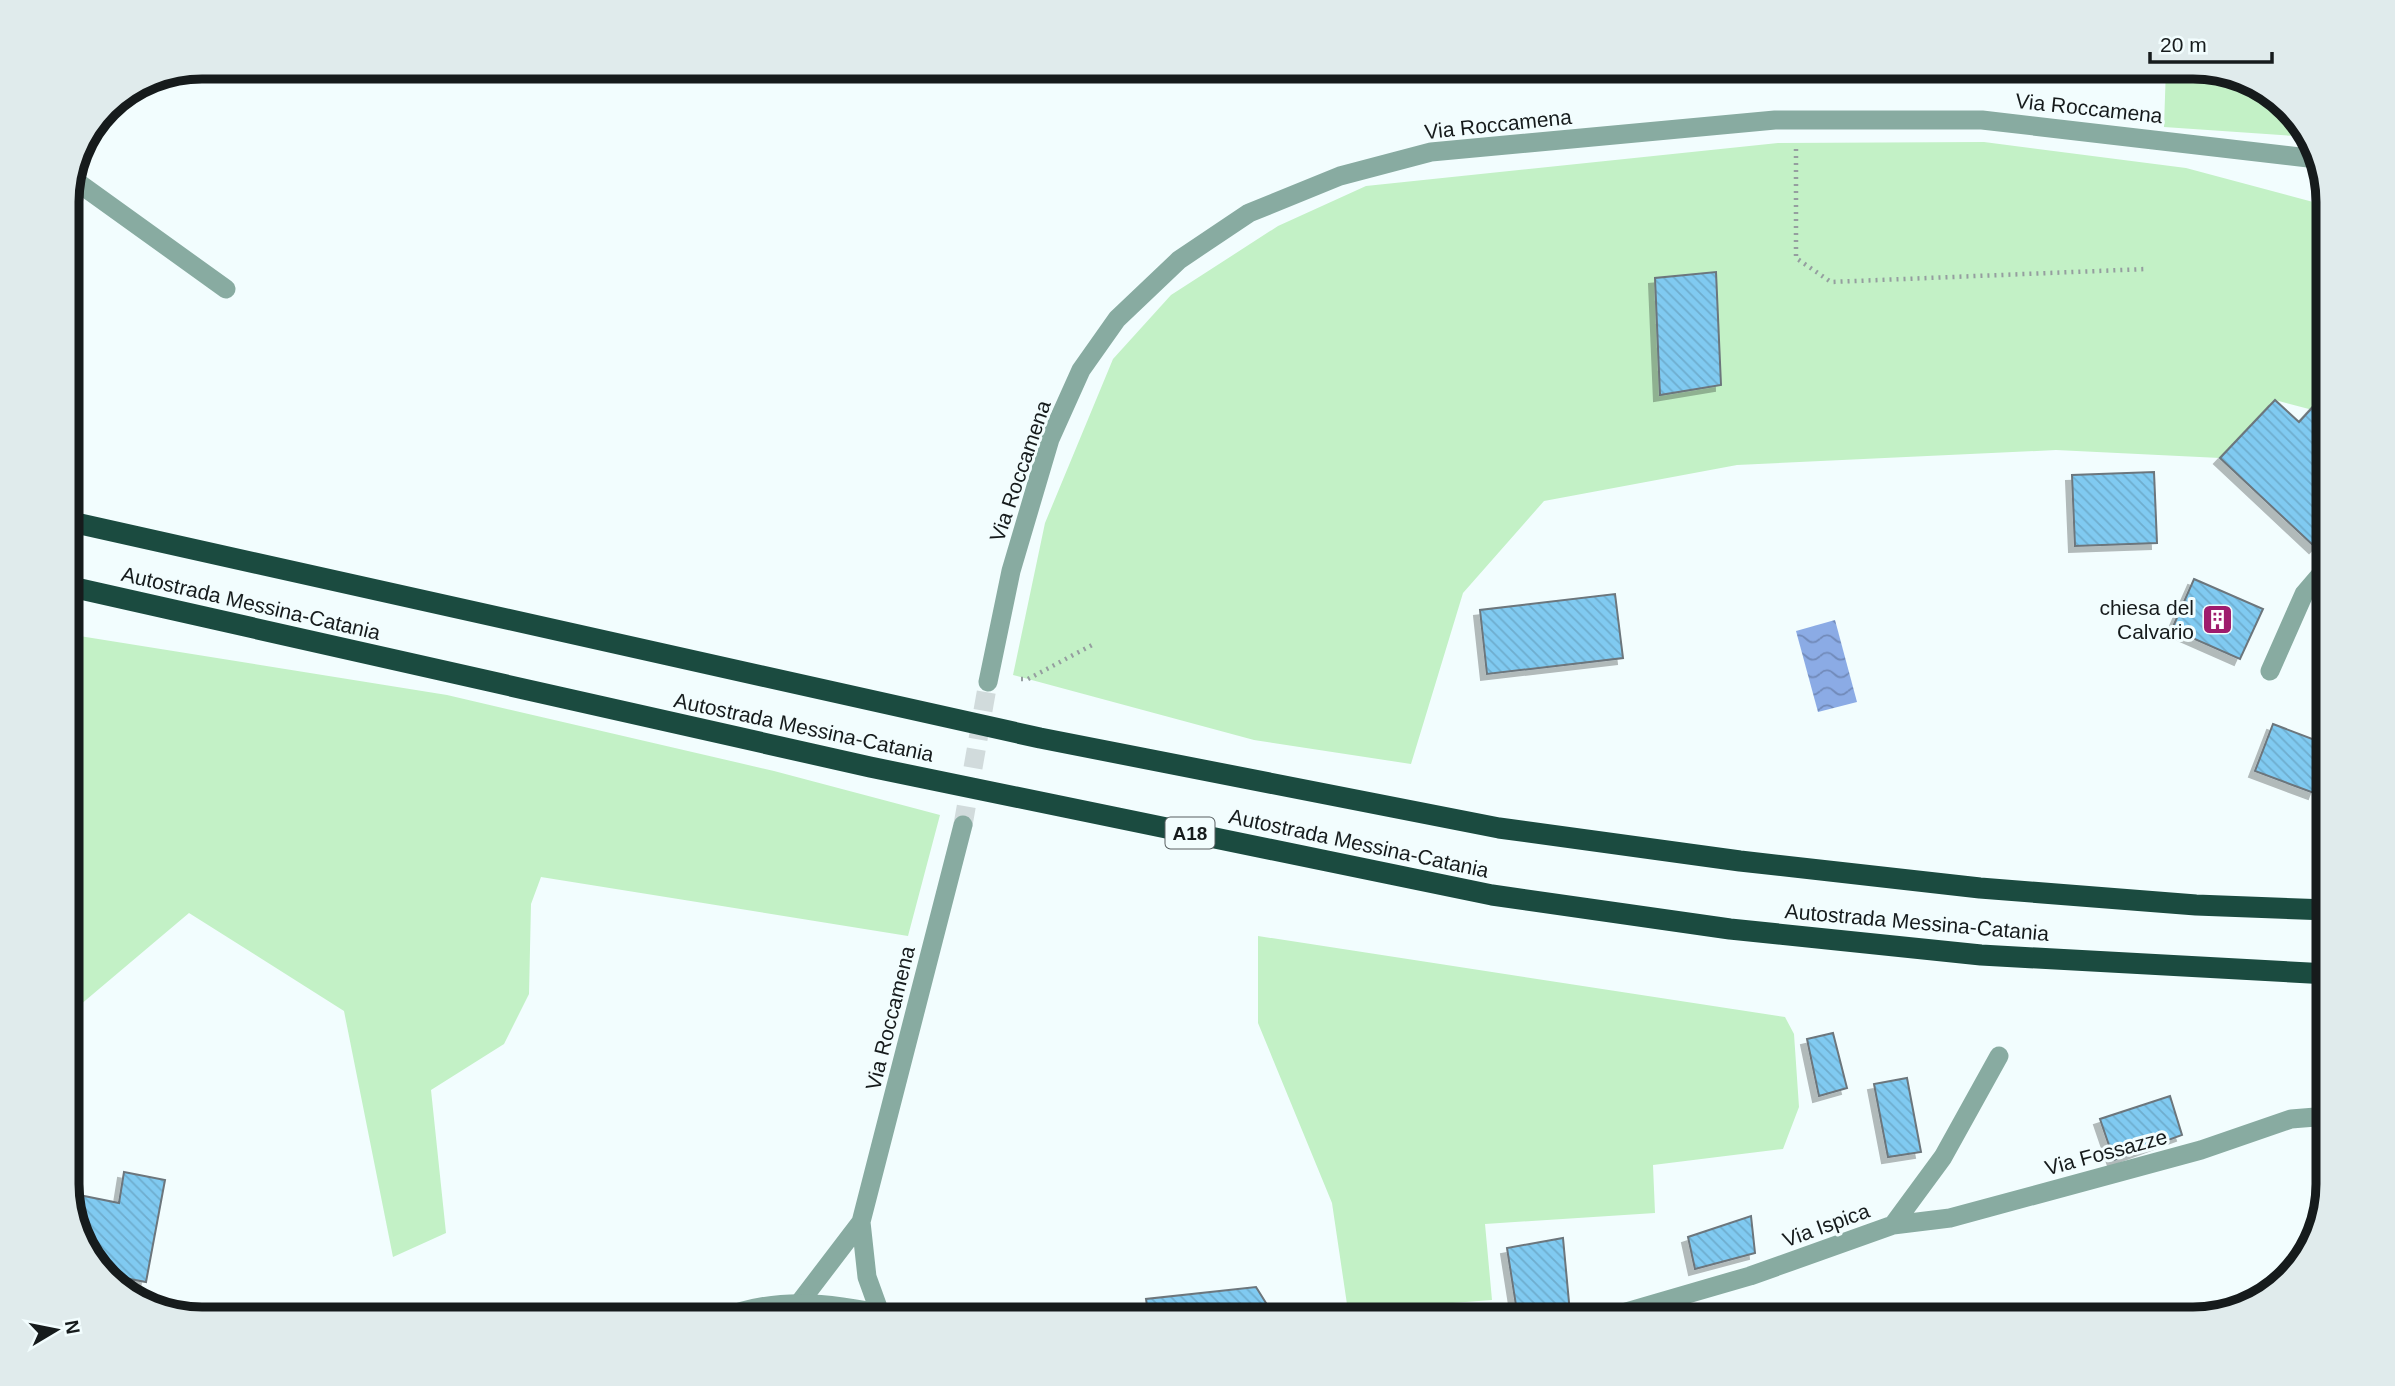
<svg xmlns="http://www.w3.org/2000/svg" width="2395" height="1386" font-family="Helvetica,sans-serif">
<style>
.green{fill:#c3f1c6}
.water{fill:url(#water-waves)}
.building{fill:url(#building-back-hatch);stroke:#6c767c;stroke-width:2;filter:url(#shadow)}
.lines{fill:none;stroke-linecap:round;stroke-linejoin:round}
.minor-tunnel{stroke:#d1dbdc;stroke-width:19;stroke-dasharray:19 10;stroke-linecap:butt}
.path{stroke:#959e9f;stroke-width:4.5;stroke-dasharray:2 5;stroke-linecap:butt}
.minor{stroke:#88aba1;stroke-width:19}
.tertiary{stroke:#88aba1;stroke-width:19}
.motorway{stroke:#1b4b40;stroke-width:21}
.labels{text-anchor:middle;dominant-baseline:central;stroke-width:6;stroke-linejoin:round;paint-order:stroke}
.shield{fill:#f2fdfe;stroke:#585f60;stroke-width:2}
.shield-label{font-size:19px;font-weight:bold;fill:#161b1c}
.street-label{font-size:21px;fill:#161b1c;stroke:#f2fdfe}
.poi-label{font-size:21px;fill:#161b1c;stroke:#f2fdfe;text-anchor:end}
.rim{fill:none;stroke:#161b1c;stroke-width:9}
</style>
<defs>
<pattern id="water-waves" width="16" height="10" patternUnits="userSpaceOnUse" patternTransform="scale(1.75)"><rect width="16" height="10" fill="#8babe5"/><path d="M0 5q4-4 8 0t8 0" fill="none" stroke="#718ab9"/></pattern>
<pattern id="building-back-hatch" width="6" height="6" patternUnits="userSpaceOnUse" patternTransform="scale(1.75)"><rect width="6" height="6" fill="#80caf1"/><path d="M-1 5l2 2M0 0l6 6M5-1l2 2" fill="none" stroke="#6eadce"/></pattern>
<filter id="shadow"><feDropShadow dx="-6" dy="6" stdDeviation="0" flood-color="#0004"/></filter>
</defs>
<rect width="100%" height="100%" fill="#f2fdfe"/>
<path class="green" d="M2166,67H2193L2261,84L2306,127L2309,137L2164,127Z
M1984,142L2186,168L2328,206V414L2275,400L2220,458L2056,450L1737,465L1544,501L1463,593L1411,764L1254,740L1013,675L1045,523L1113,359L1171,295L1278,226L1366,186L1778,143Z
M67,634L447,695L774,771L940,815L908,936L541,877L531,904L529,994L504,1044L431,1090L446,1233L393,1257L344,1011L189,913L67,1016Z
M1258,936L1785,1017L1794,1034L1799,1107L1783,1149L1653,1165L1655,1213L1485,1224L1492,1300L1348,1311L1332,1203L1258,1023Z"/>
<path class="water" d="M1835,620L1857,702L1818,712L1796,631Z"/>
<path class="building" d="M1716,272L1721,385L1660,395L1655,278Z
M2322,397L2328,402V533L2315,547L2220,458L2275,400L2299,422Z
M2154,472L2157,543L2075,546L2072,475Z
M2194,579L2263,609L2240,659L2172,629Z
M1615,594L1623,658L1487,674L1480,610Z
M2273,724L2328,745V755L2314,793L2255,771Z
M1833,1033L1847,1088L1819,1096L1807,1039Z
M1907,1078L1921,1152L1888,1157L1874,1084Z
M2170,1096L2182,1135L2114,1160L2100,1119Z
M124,1172L165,1180L146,1282L108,1275L85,1252L75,1219L79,1195L119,1203Z
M1751,1216L1755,1253L1695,1269L1688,1237Z
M1563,1238L1570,1313L1518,1318L1507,1248Z
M1256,1287L1276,1319H1149L1146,1299Z"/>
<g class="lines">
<path class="minor-tunnel" d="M963,825L988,682"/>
<path class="path" d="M1796,149V258L1831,282L2146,269
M1021,679H1028L1094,644"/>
<path class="minor" d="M73,179L226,289
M2270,671L2304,594L2328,566
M988,682L1011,571L1050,439L1081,370L1117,319L1179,260L1249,213L1340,176L1431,152L1775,120H1982L2317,159
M1893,1225L1950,1218L2201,1150L2291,1119L2328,1116
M800,1302L861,1222
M880,1313L867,1277L861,1222L963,825
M1583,1319L1612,1316L1750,1276L1893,1225L1943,1157L1999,1056"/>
<path class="tertiary" d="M721,1319C777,1294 844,1304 903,1319"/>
<path class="motorway" d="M67,521L1040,738L1499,828L1740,861L1980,888L2196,905L2328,910
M67,586L870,767L1492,895L1730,929L1981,955L2328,974"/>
</g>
<defs>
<symbol id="building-square" viewBox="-11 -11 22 22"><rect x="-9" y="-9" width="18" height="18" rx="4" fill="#9f1c6d" stroke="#f2fdfe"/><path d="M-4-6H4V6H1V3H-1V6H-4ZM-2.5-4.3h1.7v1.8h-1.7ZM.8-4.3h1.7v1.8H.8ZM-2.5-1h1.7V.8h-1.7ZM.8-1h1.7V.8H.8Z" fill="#fff"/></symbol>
</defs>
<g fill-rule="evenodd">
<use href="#building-square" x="2200" y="602" width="35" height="35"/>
</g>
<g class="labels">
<rect class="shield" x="1165.5" y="817.5" width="49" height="31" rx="5"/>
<g class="shield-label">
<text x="1190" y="833">A18</text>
</g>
<g class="street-label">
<text transform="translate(2089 108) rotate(6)">Via Roccamena</text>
<text transform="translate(1498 124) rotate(-6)">Via Roccamena</text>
<text transform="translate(1020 471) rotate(-71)">Via Roccamena</text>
<text transform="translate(251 603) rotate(13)">Autostrada Messina-Catania</text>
<text transform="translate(804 727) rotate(12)">Autostrada Messina-Catania</text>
<text transform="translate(1359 843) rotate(12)">Autostrada Messina-Catania</text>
<text transform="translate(1917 922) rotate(5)">Autostrada Messina-Catania</text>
<text transform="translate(890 1018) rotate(-76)">Via Roccamena</text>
<text transform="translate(2106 1152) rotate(-15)">Via Fossazze</text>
<text transform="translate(1826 1225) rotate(-20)">Via Ispica</text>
</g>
<g class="poi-label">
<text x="2194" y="607">chiesa del<tspan x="2194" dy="24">Calvario</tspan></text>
</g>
</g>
<path d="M0 0H2395V1386H0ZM202 79H2193A123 123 0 0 1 2316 202V1184A123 123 0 0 1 2193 1307H202A123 123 0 0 1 79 1184V202A123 123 0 0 1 202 79Z" fill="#e0ebec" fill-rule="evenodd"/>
<path class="rim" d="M202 79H2193A123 123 0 0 1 2316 202V1184A123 123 0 0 1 2193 1307H202A123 123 0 0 1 79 1184V202A123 123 0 0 1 202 79Z"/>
<g transform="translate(56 1330) rotate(80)" stroke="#f2fdfe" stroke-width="5" paint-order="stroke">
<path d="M0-5L12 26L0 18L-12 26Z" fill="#161b1c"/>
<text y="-10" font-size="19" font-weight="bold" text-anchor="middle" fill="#161b1c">N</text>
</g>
<path d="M2150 52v10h122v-10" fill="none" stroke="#161b1c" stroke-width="3.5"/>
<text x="2160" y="52" font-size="21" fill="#161b1c" stroke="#f2fdfe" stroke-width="5" paint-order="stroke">20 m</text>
</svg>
